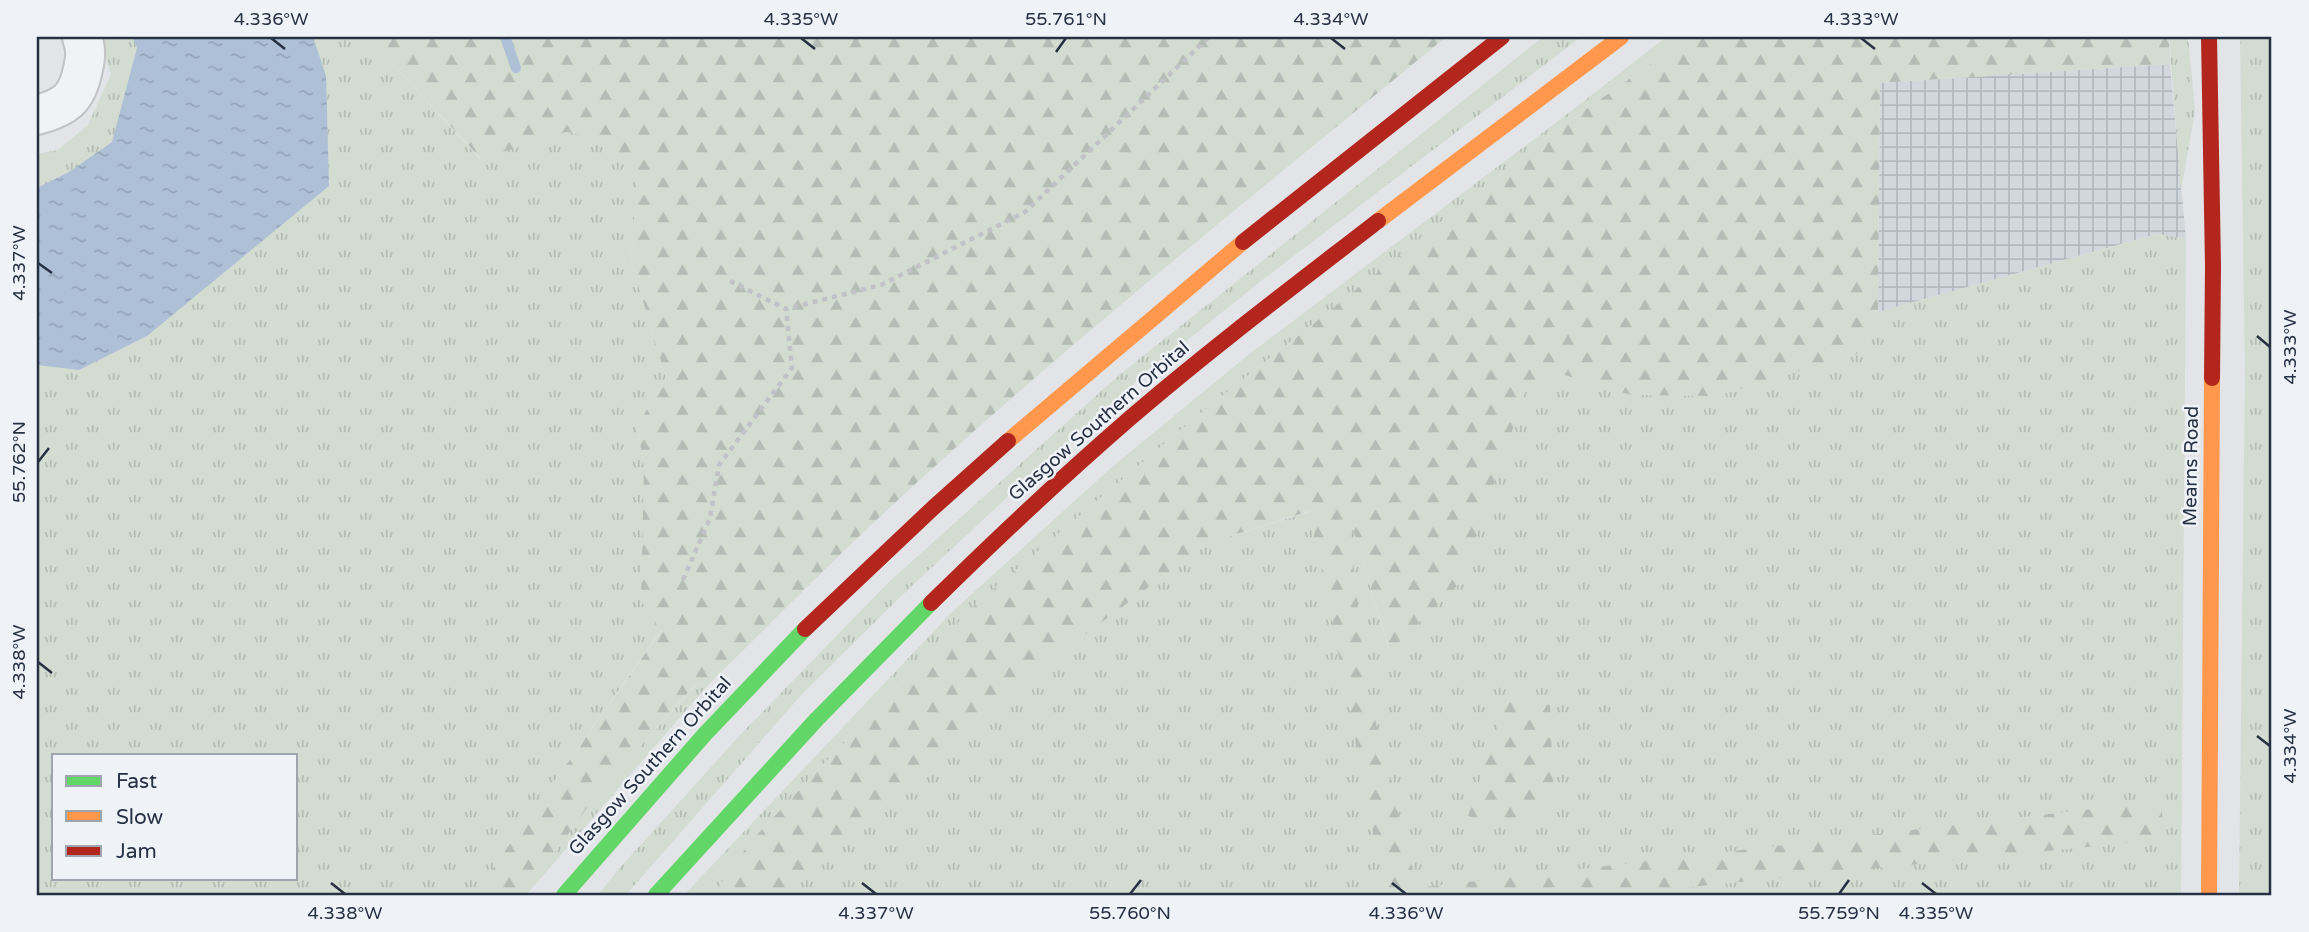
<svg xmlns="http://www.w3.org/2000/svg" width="2309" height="932" font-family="'Varela Round',sans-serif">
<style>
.industrial{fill:url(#industrial-grid)}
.grass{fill:url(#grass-tufts);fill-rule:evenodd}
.forest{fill:url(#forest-firs)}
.water{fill:url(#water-ripples)}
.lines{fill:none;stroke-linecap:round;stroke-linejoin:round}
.stream{stroke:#adc0d6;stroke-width:10}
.street-casing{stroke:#c0c2c5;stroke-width:42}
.path{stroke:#c0c2c7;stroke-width:4.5;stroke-dasharray:5 5;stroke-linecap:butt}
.street{stroke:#f1f2f4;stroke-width:38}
.fast{stroke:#63d668;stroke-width:16}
.slow{stroke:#ff974d;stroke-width:16}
.jam{stroke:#b3261e;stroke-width:16}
.ticks{fill:none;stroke:#263143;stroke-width:2.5}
.labels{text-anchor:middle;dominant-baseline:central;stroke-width:5;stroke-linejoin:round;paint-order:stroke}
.street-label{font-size:19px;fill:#263143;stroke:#eff2f7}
.neatline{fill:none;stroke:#263143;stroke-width:2.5}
.ticks-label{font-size:18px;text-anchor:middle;fill:#263143}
</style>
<defs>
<pattern id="industrial-grid" width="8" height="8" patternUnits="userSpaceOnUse" patternTransform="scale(1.75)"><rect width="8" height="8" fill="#d2d7de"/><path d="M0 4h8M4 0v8" fill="none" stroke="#b4b9c0"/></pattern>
<pattern id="grass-tufts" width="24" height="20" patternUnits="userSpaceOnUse" patternTransform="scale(1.75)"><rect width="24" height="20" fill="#d2dcd1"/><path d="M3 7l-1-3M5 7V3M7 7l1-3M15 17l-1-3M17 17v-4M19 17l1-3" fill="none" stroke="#b4bdb5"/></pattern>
<pattern id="forest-firs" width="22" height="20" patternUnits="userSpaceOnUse" patternTransform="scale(1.75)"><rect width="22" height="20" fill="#d2dcd1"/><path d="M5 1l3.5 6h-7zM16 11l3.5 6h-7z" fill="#b4bdb5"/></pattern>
<pattern id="water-ripples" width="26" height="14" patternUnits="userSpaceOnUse" patternTransform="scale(1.75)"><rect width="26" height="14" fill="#adc0d6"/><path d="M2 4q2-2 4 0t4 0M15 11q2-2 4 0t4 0" fill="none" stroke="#95a5b9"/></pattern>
</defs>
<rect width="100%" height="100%" fill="#e2e4e7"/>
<path class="industrial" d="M2170,64L2186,239L2157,234L1878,312L1880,83Z"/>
<path class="grass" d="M98,37H368L480,159L566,132L607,139L637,181L631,261L666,378L637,426L644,466L661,630L493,868L470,895H37V154L58,150L88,125L111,74ZM54,755H296V878H54Z
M1543,37H1581L1261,281L1145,374L1031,475L900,597L802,694L626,895H598L618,870L741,734L889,582L1118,376Z
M1666,37H1689L1558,129L1196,417L977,603L750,842L713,895H684L952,612L1111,468L1248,355L1570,112Z
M2169,37H2188L2195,111L2181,191Z
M2240,37H2272V895H2239L2245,371Z
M2158,234L2186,239L2181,895H787L983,711L1208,543L1345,501L1389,650L1461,582L1526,387L1561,374L1631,395L1863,352L1878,312Z
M697,684L708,685L526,895H517L557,849L601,789Z"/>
<path class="forest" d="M368,37H1446C1252,197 1053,354 870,526C815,578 762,632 708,685L696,684L601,789L557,849L517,895H470L493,868L661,631L641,601L644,466L637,426L666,378L631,261L637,181L607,139L566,132L481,159Z
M1689,37H2169L2170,64L1880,83L1878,312L1863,352L1717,396L1631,395L1561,374L1527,387L1461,582L1390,651L1346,506L1368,691L1417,888L2160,801L2166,839L1611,895H1386L1310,511L1208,543L983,711L787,895H713L750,842L977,603L1196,417L1558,129Z
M1520,699L1550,705L1554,803L1512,829L1468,816L1505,702Z"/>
<path class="water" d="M133,37H313L326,76L329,186L147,336L79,370L37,365V188L69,172L112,142L137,48Z"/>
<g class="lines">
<path class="stream" d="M505,37L516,68"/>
<defs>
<path id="street" d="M37,115C66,107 77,99 83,69C86,56 86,49 82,37"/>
</defs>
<use href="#street" class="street-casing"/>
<path class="path" d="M730,281L786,309L881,285L1025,212L1209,37
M683,580L710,518L719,465L792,368L786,309"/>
<use href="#street" class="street"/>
<path class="fast" d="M564,895L705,734L805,629
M656,895L817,719L931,603"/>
<path class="slow" d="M1378,221L1621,37
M1008,441L1243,242
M2209,895L2212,378"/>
<path class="jam" d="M2209,37L2213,266L2212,378
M1243,242L1502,37
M931,603C995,540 1061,478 1129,419C1209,350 1294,286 1378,221
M805,629L933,508L1008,441"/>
</g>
<path class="ticks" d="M271,38L285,49M801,38L815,49M1331,38L1345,49M1861,38L1875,49M1056,52L1066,38M38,263L52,273M2257,336L2270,347M38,462L49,448M38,662L52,673M2257,736L2270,746M331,883L345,894M862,883L876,894M1392,883L1406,894M1922,883L1936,894M1130,894L1141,880M1839,894L1849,880"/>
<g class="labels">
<g class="street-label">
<text transform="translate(1099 421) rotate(-41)">Glasgow Southern Orbital</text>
<text transform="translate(2191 466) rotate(-89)">Mearns Road</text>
<text transform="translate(650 766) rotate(-48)">Glasgow Southern Orbital</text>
</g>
</g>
<rect width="2309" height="932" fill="none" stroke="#eff2f7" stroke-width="77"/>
<rect x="52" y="754" width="245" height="126" fill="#eff2f7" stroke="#9fa5af" stroke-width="2"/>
<rect x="66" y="776" width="35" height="10" fill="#63d668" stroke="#9fa5af" stroke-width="2"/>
<text x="116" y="788" font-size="21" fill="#263143">Fast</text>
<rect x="66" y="811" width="35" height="10" fill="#ff974d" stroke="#9fa5af" stroke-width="2"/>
<text x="116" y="824" font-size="21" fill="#263143">Slow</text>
<rect x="66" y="846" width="35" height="10" fill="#b3261e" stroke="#9fa5af" stroke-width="2"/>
<text x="116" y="858" font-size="21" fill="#263143">Jam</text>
<rect x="38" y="38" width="2232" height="856" class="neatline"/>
<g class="ticks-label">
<text x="271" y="25">4.336°W</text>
<text x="801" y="25">4.335°W</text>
<text x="1066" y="25">55.761°N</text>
<text x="1331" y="25">4.334°W</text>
<text x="1861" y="25">4.333°W</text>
<text transform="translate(19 263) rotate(-90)" y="6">4.337°W</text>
<text transform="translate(2290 347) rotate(-90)" y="6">4.333°W</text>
<text transform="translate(19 462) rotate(-90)" y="6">55.762°N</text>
<text transform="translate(19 662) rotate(-90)" y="6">4.338°W</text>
<text transform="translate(2290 746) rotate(-90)" y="6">4.334°W</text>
<text x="345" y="919">4.338°W</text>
<text x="876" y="919">4.337°W</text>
<text x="1130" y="919">55.760°N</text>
<text x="1406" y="919">4.336°W</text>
<text x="1839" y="919">55.759°N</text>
<text x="1936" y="919">4.335°W</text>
</g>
</svg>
